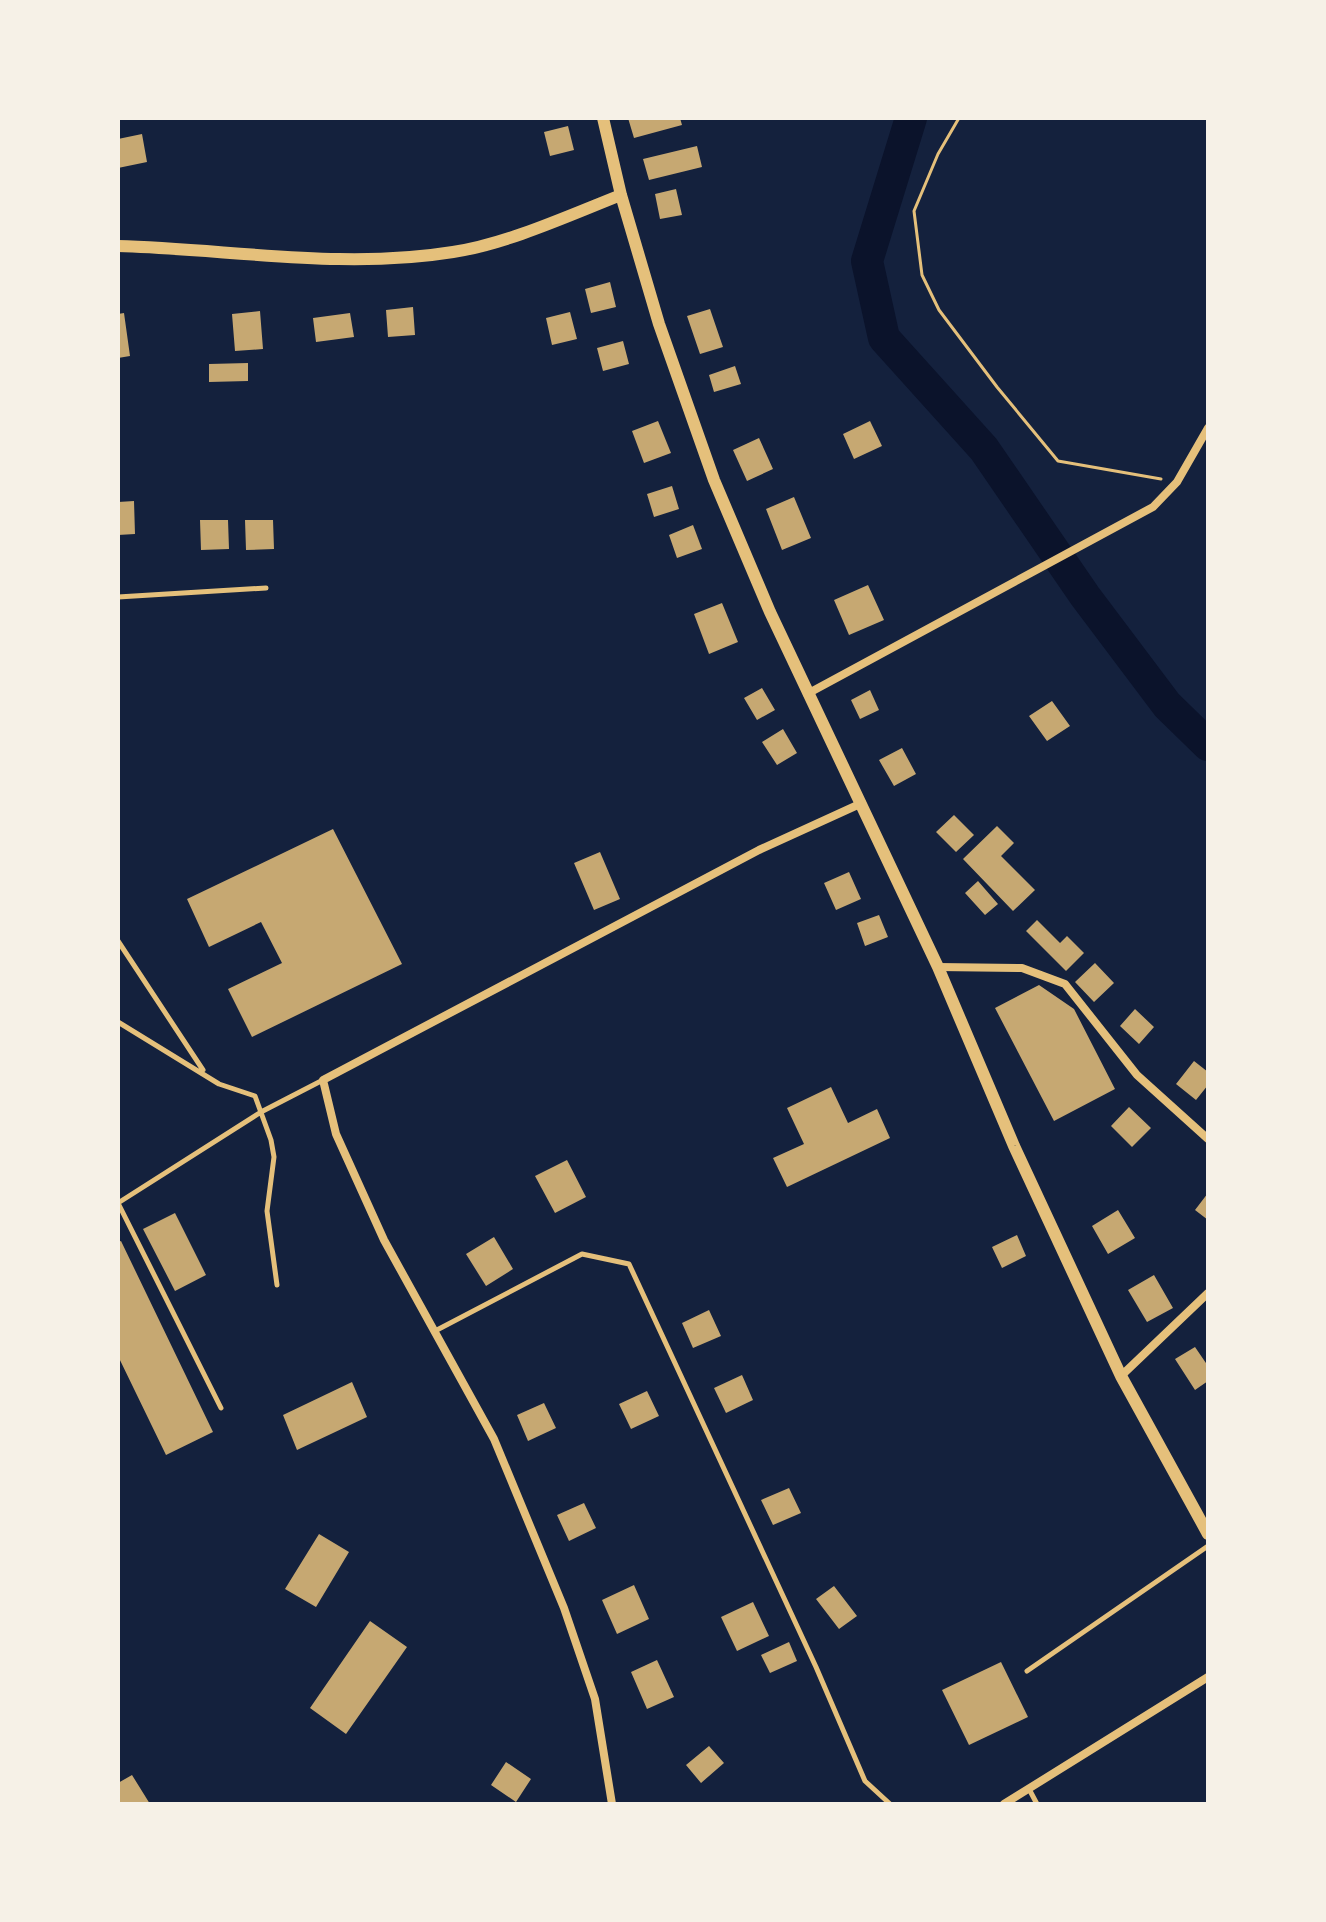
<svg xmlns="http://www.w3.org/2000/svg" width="1326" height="1922" font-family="'DejaVu Sans',sans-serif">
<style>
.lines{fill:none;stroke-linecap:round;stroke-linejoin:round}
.river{stroke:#0b132b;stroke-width:32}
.building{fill:#c6a872}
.path{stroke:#e5c07b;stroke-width:3}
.service{stroke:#e5c07b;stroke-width:5}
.minor{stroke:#e5c07b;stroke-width:8}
.tertiary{stroke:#e5c07b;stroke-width:12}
</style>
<rect width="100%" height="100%" fill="#14213d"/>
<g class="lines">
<path class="river" d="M911,118L867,261L884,338L984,449L1085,596L1167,705L1208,745"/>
</g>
<path class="building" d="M628,118H680L682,125L634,138Z
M568,126L574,150L550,156L544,132Z
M142,134L147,162L118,168V139Z
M697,146L702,167L649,180L643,159Z
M676,189L682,215L660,219L655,194Z
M610,282L616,307L591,313L585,289Z
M413,307L415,335L388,337L386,310Z
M710,309L723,347L700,354L687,316Z
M260,311L263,349L235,351L232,314Z
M570,312L577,339L552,345L546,318Z
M124,313L130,356L118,358V314Z
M350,313L354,337L316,342L313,318Z
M623,341L629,364L603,371L597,348Z
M248,363V381L209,382V364Z
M735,366L741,384L714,392L709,375Z
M658,421L671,453L644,463L632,431Z
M870,421L882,446L854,459L843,434Z
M759,438L773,469L747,481L733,450Z
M672,486L679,509L654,517L647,494Z
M794,497L811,538L782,550L766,509Z
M134,501L135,534L118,535V502Z
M200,520H228L229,549L201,550Z
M245,520H273L274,549L246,550Z
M693,525L702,549L677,558L669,535Z
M868,585L884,620L849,635L834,600Z
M722,603L738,642L709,654L694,614Z
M762,688L775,710L757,720L744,698Z
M870,690L879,710L860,719L851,700Z
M1052,701L1070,726L1047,741L1029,716Z
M783,729L797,753L777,765L762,742Z
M902,748L916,774L894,786L879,760Z
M954,815L974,835L956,852L936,832Z
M997,826L1014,843L1001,856L1035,890L1013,911L963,859Z
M333,829L402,964L252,1037L228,989L282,963L261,922L209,947L187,899Z
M600,852L620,899L594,910L574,863Z
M849,872L861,899L836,910L824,883Z
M978,881L998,904L985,915L965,893Z
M879,915L888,937L865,946L857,923Z
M1037,920L1060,943L1067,936L1084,953L1066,971L1026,931Z
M1095,963L1114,983L1094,1002L1075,982Z
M1039,985L1074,1009L1115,1089L1054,1121L995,1008Z
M1135,1009L1154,1027L1139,1044L1120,1026Z
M1194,1061L1208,1072V1085L1196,1100L1176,1084Z
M831,1087L848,1123L877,1109L890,1138L787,1187L773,1158L804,1144L787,1108Z
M1129,1107L1151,1128L1132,1147L1111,1126Z
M567,1160L586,1197L555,1213L535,1176Z
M1208,1193V1220L1195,1210Z
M1118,1210L1135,1238L1108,1254L1092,1226Z
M175,1213L206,1275L175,1291L143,1229Z
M1017,1235L1026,1256L1002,1268L992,1247Z
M494,1237L513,1269L486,1286L466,1254Z
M121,1241L213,1432L166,1455L118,1356V1242Z
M1154,1275L1173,1308L1147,1322L1128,1290Z
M709,1310L721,1336L693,1348L682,1323Z
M1195,1347L1208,1366V1381L1195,1390L1175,1359Z
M742,1375L753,1400L726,1413L714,1388Z
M352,1382L367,1417L297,1450L283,1415Z
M647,1391L659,1416L631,1429L619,1404Z
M544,1403L556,1428L528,1441L517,1415Z
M789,1488L801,1513L773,1525L761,1500Z
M584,1503L596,1528L569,1541L557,1515Z
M319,1534L349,1552L316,1607L285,1589Z
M634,1585L649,1619L617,1634L602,1600Z
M834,1586L857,1616L839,1629L816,1599Z
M753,1602L769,1636L737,1651L721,1617Z
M370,1621L407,1647L346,1734L310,1708Z
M789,1642L797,1661L770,1673L761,1655Z
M657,1660L674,1697L647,1709L631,1672Z
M1001,1662L1028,1717L969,1745L942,1690Z
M709,1746L724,1763L701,1783L686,1765Z
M506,1762L531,1779L516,1802L491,1785Z
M132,1775L150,1804H118V1783Z"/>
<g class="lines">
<path class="path" d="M959,118L938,154L914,211L922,275L939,310L997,387L1058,461L1161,479"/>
<path class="service" d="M118,597L266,588
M118,941L203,1070
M118,1022L219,1084L255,1096L271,1140L274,1157L267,1211L277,1285
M435,1331L582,1254L629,1264L816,1667L865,1781L890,1804
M221,1408L118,1203L261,1112L323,1080
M1027,1671L1208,1546
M1029,1789L1037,1804"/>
<path class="minor" d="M807,694L1153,507L1177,482L1208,428
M938,967L1022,968L1065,984L1137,1075L1208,1139
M1121,1376L1208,1293
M612,1804L595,1699L564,1608L494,1439L384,1240L336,1134L323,1080L759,850L862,803
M1004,1804L1208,1677"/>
<path class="tertiary" d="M603,118L621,195L659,324L714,480L770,612L938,967L1014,1146L1121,1376L1208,1534
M118,246C229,249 343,270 453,252C507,244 570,215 621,195"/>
</g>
<rect width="1326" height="1922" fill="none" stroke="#f6f1e7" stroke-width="240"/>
</svg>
